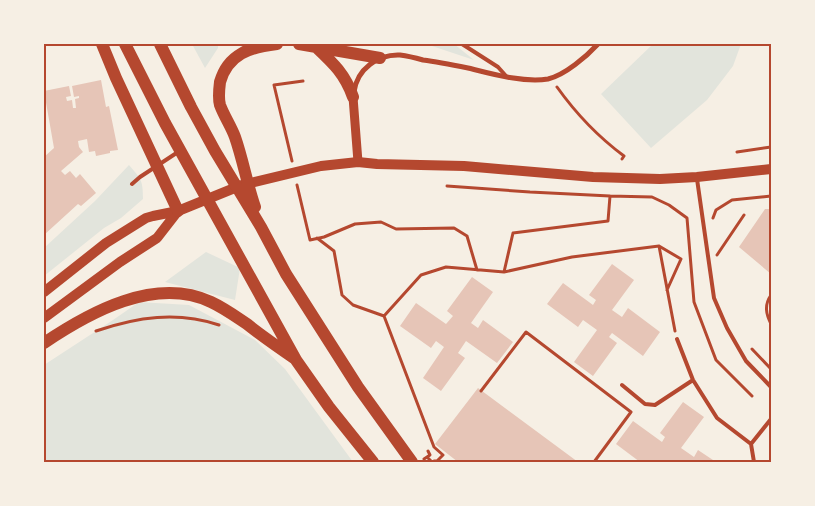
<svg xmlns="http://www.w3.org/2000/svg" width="815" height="506" font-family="'PT Sans Narrow',sans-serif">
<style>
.green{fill:#e2e4dc}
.building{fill:#e6c5b7}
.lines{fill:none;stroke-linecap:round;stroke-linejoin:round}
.path{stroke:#b5482f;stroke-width:3}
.service{stroke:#b5482f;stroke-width:4}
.minor{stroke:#b5482f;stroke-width:5}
.tertiary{stroke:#b5482f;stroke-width:9}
.secondary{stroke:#b5482f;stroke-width:10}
.trunk{stroke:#b5482f;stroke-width:12}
.neatline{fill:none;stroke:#b5482f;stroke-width:2}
</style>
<rect width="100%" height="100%" fill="#f6efe4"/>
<path class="green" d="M192,44H218V48L205,68Z
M426,44H454L474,60Z
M653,44H741L733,66L707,100L651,148L601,94Z
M129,165C141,179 143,180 143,199L121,218L104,228L44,276V248L95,201Z
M206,252L240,268L235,300L165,282Z
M139,302L189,305L255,340L285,369L353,462H44V365L113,320Z"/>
<path class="building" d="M101,80L106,107L109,106L118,150L110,151V153L96,156L95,151L89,152L87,139L78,141L79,147L83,152L61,171L65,175L70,171L76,178L80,174L96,193L81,206L78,204L44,235V201L46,200L44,197V157L54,148L44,91L69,86L71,96L66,97L67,101L72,100L73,108H76L75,99L79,98V96L74,97L72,86Z
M765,209H771V274L739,247Z
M612,264L634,280L612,310L622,317L628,308L660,332L643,356L612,333L609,337L617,343L593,376L574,362L597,330L583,320L578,327L547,304L563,283L593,305L596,300L589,295Z
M472,277L493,292L471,323L478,328L483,320L513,342L497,363L466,341L458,353L465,358L441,391L423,378L444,347L436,341L431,348L400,326L416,303L446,324L453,316L447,311Z
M478,388L578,462H458L435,444Z
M683,402L704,417L681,448L694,457L698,450L716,462L655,461L640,462L616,444L633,421L662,442L665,437L660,433Z"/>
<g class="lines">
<path class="path" d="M557,87C577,115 597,136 624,156L622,159
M737,152L771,147
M292,161L274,85L303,81
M297,185L310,240L324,237L355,224L381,222L396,229L454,228L467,236L477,270
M447,186L530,192L610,196L608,221L513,233L504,272
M610,196L652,197L669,205L687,218L694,302L716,360L752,396
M713,218L716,210L732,200L771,196
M317,238L334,251L342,295L353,305L384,316L434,447L443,455L436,462
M717,255L744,215
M667,290L681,259L659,246L675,331
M771,295C764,305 766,314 771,324
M384,316L421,275L446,267L504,272L572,257L659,246
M96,331C137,317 177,311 219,325
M752,349L771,369
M481,391L526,332L631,412L594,462
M427,457L432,462L434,461H437
M424,459L430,455L428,451"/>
<path class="service" d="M462,44L498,67L506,76
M697,179L714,298L727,328L746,361L771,387
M132,184L140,177L178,152
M677,339L693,380L717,418L751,444
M622,385L645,404L655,405L693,380
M754,462L751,444L771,419"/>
<path class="minor" d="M354,92C357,69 378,54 400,55C408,56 416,58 423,60C438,62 453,65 468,68C492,74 524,83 548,79C565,75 587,56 598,44"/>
<path class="tertiary" d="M353,97L358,162"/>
<path class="secondary" d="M44,292L106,243L146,218L153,216L178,211L242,185L321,166L358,162L377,164L464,166L593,177L660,179L697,177L771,169
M44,318L120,262L157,238L178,211"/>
<path class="trunk" d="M102,44L116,78L178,211
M125,44L165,123L296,360L329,407L373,462
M160,44L191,107L215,151L261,227L286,274L358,387L412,462
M299,44L380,58
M316,47C333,63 345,74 353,97
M255,207C247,184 243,160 235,137C231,126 224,116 220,105C218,98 219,90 220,82C228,54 250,47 277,44
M44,343C90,312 155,276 211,302C224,308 235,316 247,324C262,336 278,347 294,358"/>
</g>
<rect width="815" height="506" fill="none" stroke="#f6efe4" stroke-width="90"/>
<rect x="45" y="45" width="725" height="416" class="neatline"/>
</svg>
